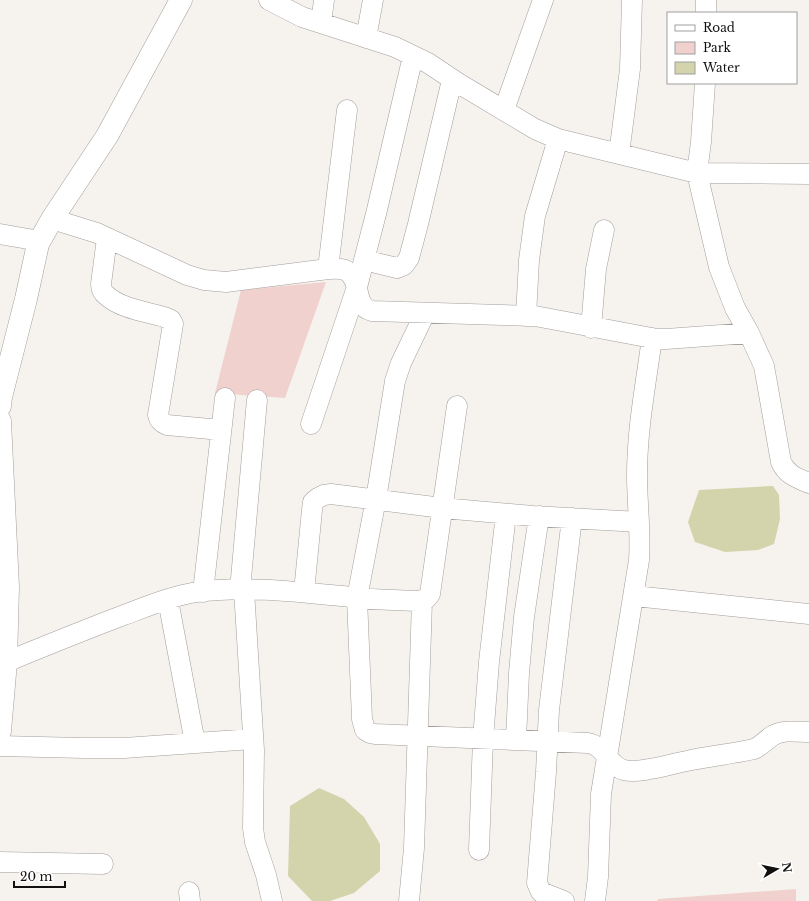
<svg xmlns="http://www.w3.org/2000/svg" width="809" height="901" font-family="'Libre Baskerville',serif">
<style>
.green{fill:#f0d1cd}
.water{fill:#d3d4ab}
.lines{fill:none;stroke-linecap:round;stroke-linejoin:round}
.minor-casing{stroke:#a29e9b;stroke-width:21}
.tertiary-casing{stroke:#a29e9b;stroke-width:23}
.minor{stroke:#fff;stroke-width:20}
.tertiary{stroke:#fff;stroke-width:22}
</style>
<rect width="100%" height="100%" fill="#f6f3ef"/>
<path class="green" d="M326,282L285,398L215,393L241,290Z
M796,889V901H657L658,899Z"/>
<path class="water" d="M773,486L779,495L780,519L774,544L758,550L725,552L695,542L688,522L699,490Z
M319,788L344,799L364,817L380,844V871L354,893L330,901H312L288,876L290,806Z"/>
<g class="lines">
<defs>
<path id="minor" d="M269,0L302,17L395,47L428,63L458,83L535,129L558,139L697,173L809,174
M706,0V13
M321,23L324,0
M366,38L373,0
M705,83L701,142L697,173L719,267L735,308L749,333L764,366L781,462C787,475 797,478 809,483
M504,110L543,0
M619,154L630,69L632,0
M52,219L97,233L187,275L204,280L226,282L320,270C328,269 340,267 347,271C363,281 352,306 372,311L535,316L657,339H666L749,333
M0,234L40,241
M107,238L101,284C101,288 102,292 106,295C119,308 147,312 164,317L171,320L173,324L158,415C159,420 162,423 167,425L221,430
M364,260L397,268L404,265L409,258L418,224L452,80
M328,269L347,110
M425,313L401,363L395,381L376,499L357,598L362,719L365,730L370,733L375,734L588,743C606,746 608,766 624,770C640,774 670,764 687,761C709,756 732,754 754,749C761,746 765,741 772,736C783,729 797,732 809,732
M526,316L529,260L535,216L558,139
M591,328L596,269L604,230
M311,424L357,287L376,214L413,56
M240,590L257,400
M244,590L254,750L253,828L255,842L266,875L272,901
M203,592L225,398
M304,592L312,510L313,502L318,498L324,495L331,494L442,508L533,516L639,522
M634,596L809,614
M168,600L195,743
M6,662C45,646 84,630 124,615C148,606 172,596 197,592C251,585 306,593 361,598C380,600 399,600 418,601L426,599L430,594L457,406
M516,740L519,673L524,617L539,516
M0,746L83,748H124L253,739
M479,850L483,739L489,662L506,514
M0,862L103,864
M189,892L190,901
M409,901L414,848L422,601
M564,901L541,892L537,883L546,772L549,710L572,518
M595,901L598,877L601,794L639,560C641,532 637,503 637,475C637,429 646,383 652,338"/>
<path id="tertiary" d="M0,406L1,397L26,299L38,244L52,219L107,136L181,0
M0,421L8,587L6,662L0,731"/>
</defs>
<use href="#minor" class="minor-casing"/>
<use href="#tertiary" class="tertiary-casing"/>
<use href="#minor" class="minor"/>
<use href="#tertiary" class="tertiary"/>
</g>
<rect x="667" y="12" width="130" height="72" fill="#ffffff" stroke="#a09f9f"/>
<rect x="675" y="25" width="20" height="6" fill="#ffffff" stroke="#a09f9f"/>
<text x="703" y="32" font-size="12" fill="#11100f">Road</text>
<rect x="675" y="42" width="20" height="12" fill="#f0d1cd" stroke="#a09f9f"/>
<text x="703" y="52" font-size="12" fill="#11100f">Park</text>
<rect x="675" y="62" width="20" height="12" fill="#d3d4ab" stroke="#a09f9f"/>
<text x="703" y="72" font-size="12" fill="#11100f">Water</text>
<g transform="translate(777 869) rotate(81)" stroke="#ffffff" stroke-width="3" paint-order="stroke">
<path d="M0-3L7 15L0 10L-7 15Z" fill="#11100f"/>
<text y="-6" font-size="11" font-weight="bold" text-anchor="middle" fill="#11100f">N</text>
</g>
<path d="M14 881v6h51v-6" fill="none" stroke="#11100f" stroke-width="2"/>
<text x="20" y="881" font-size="12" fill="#11100f" stroke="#ffffff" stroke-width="3" paint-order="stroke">20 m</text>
</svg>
